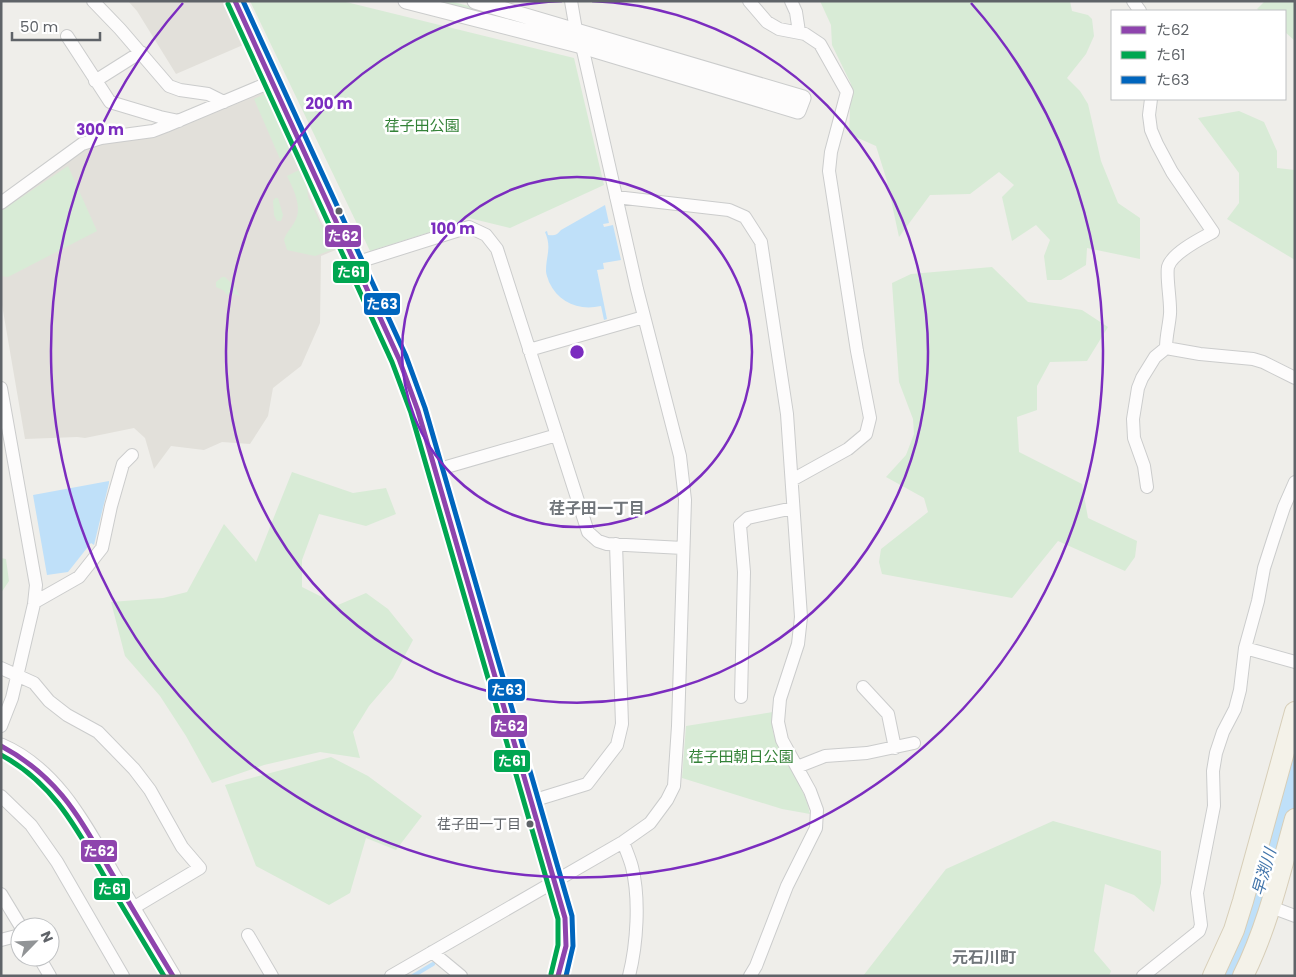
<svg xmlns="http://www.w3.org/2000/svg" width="1296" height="977" font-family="Poppins,'Noto Sans JP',sans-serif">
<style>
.education{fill:#e2e0da}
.green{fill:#d8ebd6}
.water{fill:#bfe0f9}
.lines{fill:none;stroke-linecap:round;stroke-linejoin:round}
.stream{stroke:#bfe0f9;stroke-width:4}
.river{stroke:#bfe0f9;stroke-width:21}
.minor-casing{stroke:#cbcccc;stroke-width:14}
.tertiary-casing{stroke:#cbcccc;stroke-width:17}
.primary-casing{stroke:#d7ceb8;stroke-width:22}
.minor{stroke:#fdfcfc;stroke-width:12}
.tertiary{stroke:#fdfcfc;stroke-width:15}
.primary{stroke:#f4f2e9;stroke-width:20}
.bus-1-casing{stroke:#fff;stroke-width:9}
.bus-2-casing{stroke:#fff;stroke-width:9}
.bus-3-casing{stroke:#fff;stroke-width:9}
.bus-1{stroke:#8e44ad;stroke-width:5}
.bus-2{stroke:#00a651;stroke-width:5}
.bus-3{stroke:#0065bd;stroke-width:5}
.ring{fill:none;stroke:#7b2cbf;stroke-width:2.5}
.bus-dot{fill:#5f6368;stroke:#fff;stroke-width:2}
.labels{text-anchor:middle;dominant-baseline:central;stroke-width:5;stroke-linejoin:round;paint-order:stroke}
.bus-label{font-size:14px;fill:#5f6368;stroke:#fff;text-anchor:end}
.park-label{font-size:15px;fill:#348238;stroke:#fff}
.neighbourhood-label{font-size:16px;font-weight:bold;fill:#70757a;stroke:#fff}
.water-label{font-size:16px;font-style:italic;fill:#4174aa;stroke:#fff}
.centre{fill:#7b2cbf;stroke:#fff;stroke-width:2.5}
.ring-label{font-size:15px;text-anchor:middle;font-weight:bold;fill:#7b2cbf;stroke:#fff;stroke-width:5;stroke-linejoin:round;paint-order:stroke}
.line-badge{stroke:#fff;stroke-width:2}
.badge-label{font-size:14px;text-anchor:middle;font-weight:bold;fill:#fff}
</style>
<rect width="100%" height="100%" fill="#efeeea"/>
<path class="education" d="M128,1H222L243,45L176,74L137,11Z
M265,89L321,222L338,249L321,256L320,323L301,366L273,388L268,416L250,444L222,442L204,450L171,446L154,469L145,438L134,428L85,438L77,437L25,439L1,299V212L5,207L83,147L155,134Z"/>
<path class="green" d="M250,1H342L574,58L604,185L510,228L469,218L443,228L370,251Z
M434,1H450L554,29L557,33Z
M820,1H1070L1072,11L1088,15L1092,19L1094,36L1086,54L1067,78L1080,91L1088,104L1101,161L1118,203L1140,218V259L1087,248L1086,265L1061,280H1047L1044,256L1050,240L1036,225L1012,241L1002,197L1014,185L999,172L970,194L930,195L899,237L887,181L876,146L849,134L851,84L832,45L831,25Z
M1265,1H1295V41L1285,32V11H1260L1257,9Z
M265,94L291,154L280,159L254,99Z
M1239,111L1264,122L1277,151V168L1295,170V260L1227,219L1239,203V173L1198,118Z
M68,166L97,231L8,277L1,276V211Z
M299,170L307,187L308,197L322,227L337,248L315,256L287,250L284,240C286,232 293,227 296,219C302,206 293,188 287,176Z
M275,198H278L283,215L281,221H277L274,215L273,201Z
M992,267L1028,302L1082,310L1108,327L1087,361L1050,362L1037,386V410L1017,417L1019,452L1082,484L1088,518L1137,541L1135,557L1125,571L1058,541L1012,598L882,574L879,562L881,549L928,512L924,498L886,477L906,455L914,434L913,419L899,382L892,283L911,274Z
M222,277H225L233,285L240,296L231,293L227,295L223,290L216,287V282Z
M292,472L353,493L386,488L396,514L366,526L319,514L302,560V587L338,605L366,593L388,609L413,640L393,678L369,706L353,732L360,758L320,752L264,765L212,783L186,736L160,696L125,656L111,602L163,598L187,592L224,524L256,562Z
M1,558L6,559L9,581L1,593Z
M773,712C773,719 772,726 773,732C781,761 804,782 810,814L782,809L682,778L686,726Z
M331,757L368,776L422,816L396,850L366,838L350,893L329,905L256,866L225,785Z
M1053,821L1161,851V883L1154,912L1134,895L1105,884L1094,951L1111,971L1109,976H863L946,869Z"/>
<path class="water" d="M605,205L609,223L603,224L604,227L613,225L621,260L603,263L604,269L597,270L607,319L604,320L601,306C579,311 559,303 549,282C548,278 546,275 546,271C546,255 552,248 545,232L547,231L548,235C554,236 557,235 561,230Z
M109,481V483L94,545L91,543L68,572L47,575L33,495Z"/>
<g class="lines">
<path class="stream" d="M413,976L433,964"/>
<path class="river" d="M1225,976C1258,910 1275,836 1295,765"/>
<defs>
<path id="minor" d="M93,1L120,29L169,86L180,90L208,94L224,102
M749,1L767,22L779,29L805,34L820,44L847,92L831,152L829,171L857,351L870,418L866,434L848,449L792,480
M791,1L796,12L799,32
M1133,1L1140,11
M67,36L110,102L160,117L179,121
M95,81L141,52
M1151,99L1149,115L1151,130L1157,144L1172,172L1213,232C1200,239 1172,253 1168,267C1166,277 1171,302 1170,314C1169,326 1166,336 1166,348
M616,197L729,210L745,217L761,242L787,414L801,617L798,644L780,699L778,722L782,740L810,791L817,810L816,828L787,886L756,966L750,976
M1,203L82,144L101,138L153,131L166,126L273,81
M355,263L469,227L486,235L497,249L588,532L598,541L607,544L683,548
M529,350L644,317
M1,388L36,585L34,604L12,698L1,726
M436,470L557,435
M1147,487L1144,466L1134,438L1133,419L1138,388L1142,378L1155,357L1166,348L1200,354L1253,359L1263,362L1295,378
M35,602L79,577L102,548L111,506L123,464L132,455
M1245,648L1258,601L1264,568L1273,540L1284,507L1295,482
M1,668L34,683L49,701L67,715L98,732L134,769L150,790L182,847L200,868L133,908
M863,687L888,714L895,748
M741,697L744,572L740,525L748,518L793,508
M797,767L825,756L867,753L914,743
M1,796L31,825L57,862L123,976
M532,801L587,784L617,745L622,724L616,544
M623,842C626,850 630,859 632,867C640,899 637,944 629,976
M1,894L21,927
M1271,907L1295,916
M248,935L272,976
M1,940L20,935
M432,952L461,976
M39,957L50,976
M391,976L623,842L650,823L667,800L674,786L678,726L685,500L680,456L637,289L582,46L576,30L571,1
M1143,976L1199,931L1201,925L1197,893L1214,806L1213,771L1216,753L1223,732L1235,709L1240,690L1245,648L1295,662"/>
<path id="tertiary" d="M235,1L318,180L399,359L418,411L565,918L566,946L558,976
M406,1L582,46L798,111L803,98L475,1
M1,746C57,770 85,827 114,877C134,910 153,943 173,976"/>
<path id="primary" d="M1213,976L1234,930L1243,901L1295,712
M1243,976C1268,926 1280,872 1295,819"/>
</defs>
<use href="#minor" class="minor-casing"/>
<use href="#tertiary" class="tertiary-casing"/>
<use href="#primary" class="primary-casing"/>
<use href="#minor" class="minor"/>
<use href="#tertiary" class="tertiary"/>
<use href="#primary" class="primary"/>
<defs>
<path id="bus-1" d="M235,1L399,359L418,411L565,918L566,946L558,976
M1,746C61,778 81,821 114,877C133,910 153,943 173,976"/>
<path id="bus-2" d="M228,4L392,362L411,413L558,919V945L551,974
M1,755C54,783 78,831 107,881C126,913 145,944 164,976"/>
<path id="bus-3" d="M243,1L406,356L425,408L572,916L573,946L566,976"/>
</defs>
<use href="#bus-1" class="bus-1-casing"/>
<use href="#bus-2" class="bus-2-casing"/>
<use href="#bus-3" class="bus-3-casing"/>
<use href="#bus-1" class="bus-1"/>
<use href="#bus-2" class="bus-2"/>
<use href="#bus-3" class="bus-3"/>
</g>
<g class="ring">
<circle cx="577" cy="352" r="175"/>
<path d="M592 1A351 351 0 1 1 562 1"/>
<path d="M971 3A526 526 0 1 1 183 3"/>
</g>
<g class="bus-dot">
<circle cx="339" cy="211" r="4.5"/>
<circle cx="530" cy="824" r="4.5"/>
</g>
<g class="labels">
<g class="bus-label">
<text x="521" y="824">荏子田一丁目</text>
</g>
<g class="park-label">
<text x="422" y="125">荏子田公園</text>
<text x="741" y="756">荏子田朝日公園</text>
</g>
<g class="neighbourhood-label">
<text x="597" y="508">荏子田一丁目</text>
<text x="984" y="957">元石川町</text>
</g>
<g class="water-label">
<text transform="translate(1264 872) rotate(-74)">早渕川</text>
</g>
</g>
<circle cx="577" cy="352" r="8" class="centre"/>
<g class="ring-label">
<text x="329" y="109">200 m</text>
<text x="100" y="135">300 m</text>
<text x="453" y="234">100 m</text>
</g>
<g class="line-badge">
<rect x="324" y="224" width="38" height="24" rx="5" fill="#8e44ad"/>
<rect x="332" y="260" width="38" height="24" rx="5" fill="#00a651"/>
<rect x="363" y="292" width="38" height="24" rx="5" fill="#0065bd"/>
<rect x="487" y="678" width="39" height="24" rx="5" fill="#0065bd"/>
<rect x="490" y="714" width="38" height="24" rx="5" fill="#8e44ad"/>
<rect x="493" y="749" width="38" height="24" rx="5" fill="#00a651"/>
<rect x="80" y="839" width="38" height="24" rx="5" fill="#8e44ad"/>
<rect x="93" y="877" width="38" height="24" rx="5" fill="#00a651"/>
</g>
<g class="badge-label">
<text x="343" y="241">た62</text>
<text x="351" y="277">た61</text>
<text x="382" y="309">た63</text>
<text x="507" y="695">た63</text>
<text x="509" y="731">た62</text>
<text x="512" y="766">た61</text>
<text x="99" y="856">た62</text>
<text x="112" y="894">た61</text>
</g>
<rect width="1296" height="977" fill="none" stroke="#5f6368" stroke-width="5"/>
<rect x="1111" y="10" width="175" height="90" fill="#ffffff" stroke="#bfc1c3"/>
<rect x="1121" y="26" width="25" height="8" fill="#8e44ad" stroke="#bfc1c3"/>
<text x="1156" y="35" font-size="15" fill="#5f6368">た62</text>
<rect x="1121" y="51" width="25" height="8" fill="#00a651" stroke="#bfc1c3"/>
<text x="1156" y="60" font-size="15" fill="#5f6368">た61</text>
<rect x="1121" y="76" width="25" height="8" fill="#0065bd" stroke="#bfc1c3"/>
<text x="1156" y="85" font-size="15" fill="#5f6368">た63</text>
<g transform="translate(35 942) rotate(66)"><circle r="24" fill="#ffffff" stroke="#bfc1c3"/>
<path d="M0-4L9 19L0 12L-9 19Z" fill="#919496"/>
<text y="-8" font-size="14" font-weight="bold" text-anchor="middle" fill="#5f6368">N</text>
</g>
<path d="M12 32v8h88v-8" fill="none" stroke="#5f6368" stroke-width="2.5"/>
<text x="20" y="32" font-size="15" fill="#5f6368" stroke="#ffffff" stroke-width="4" paint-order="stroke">50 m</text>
</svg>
